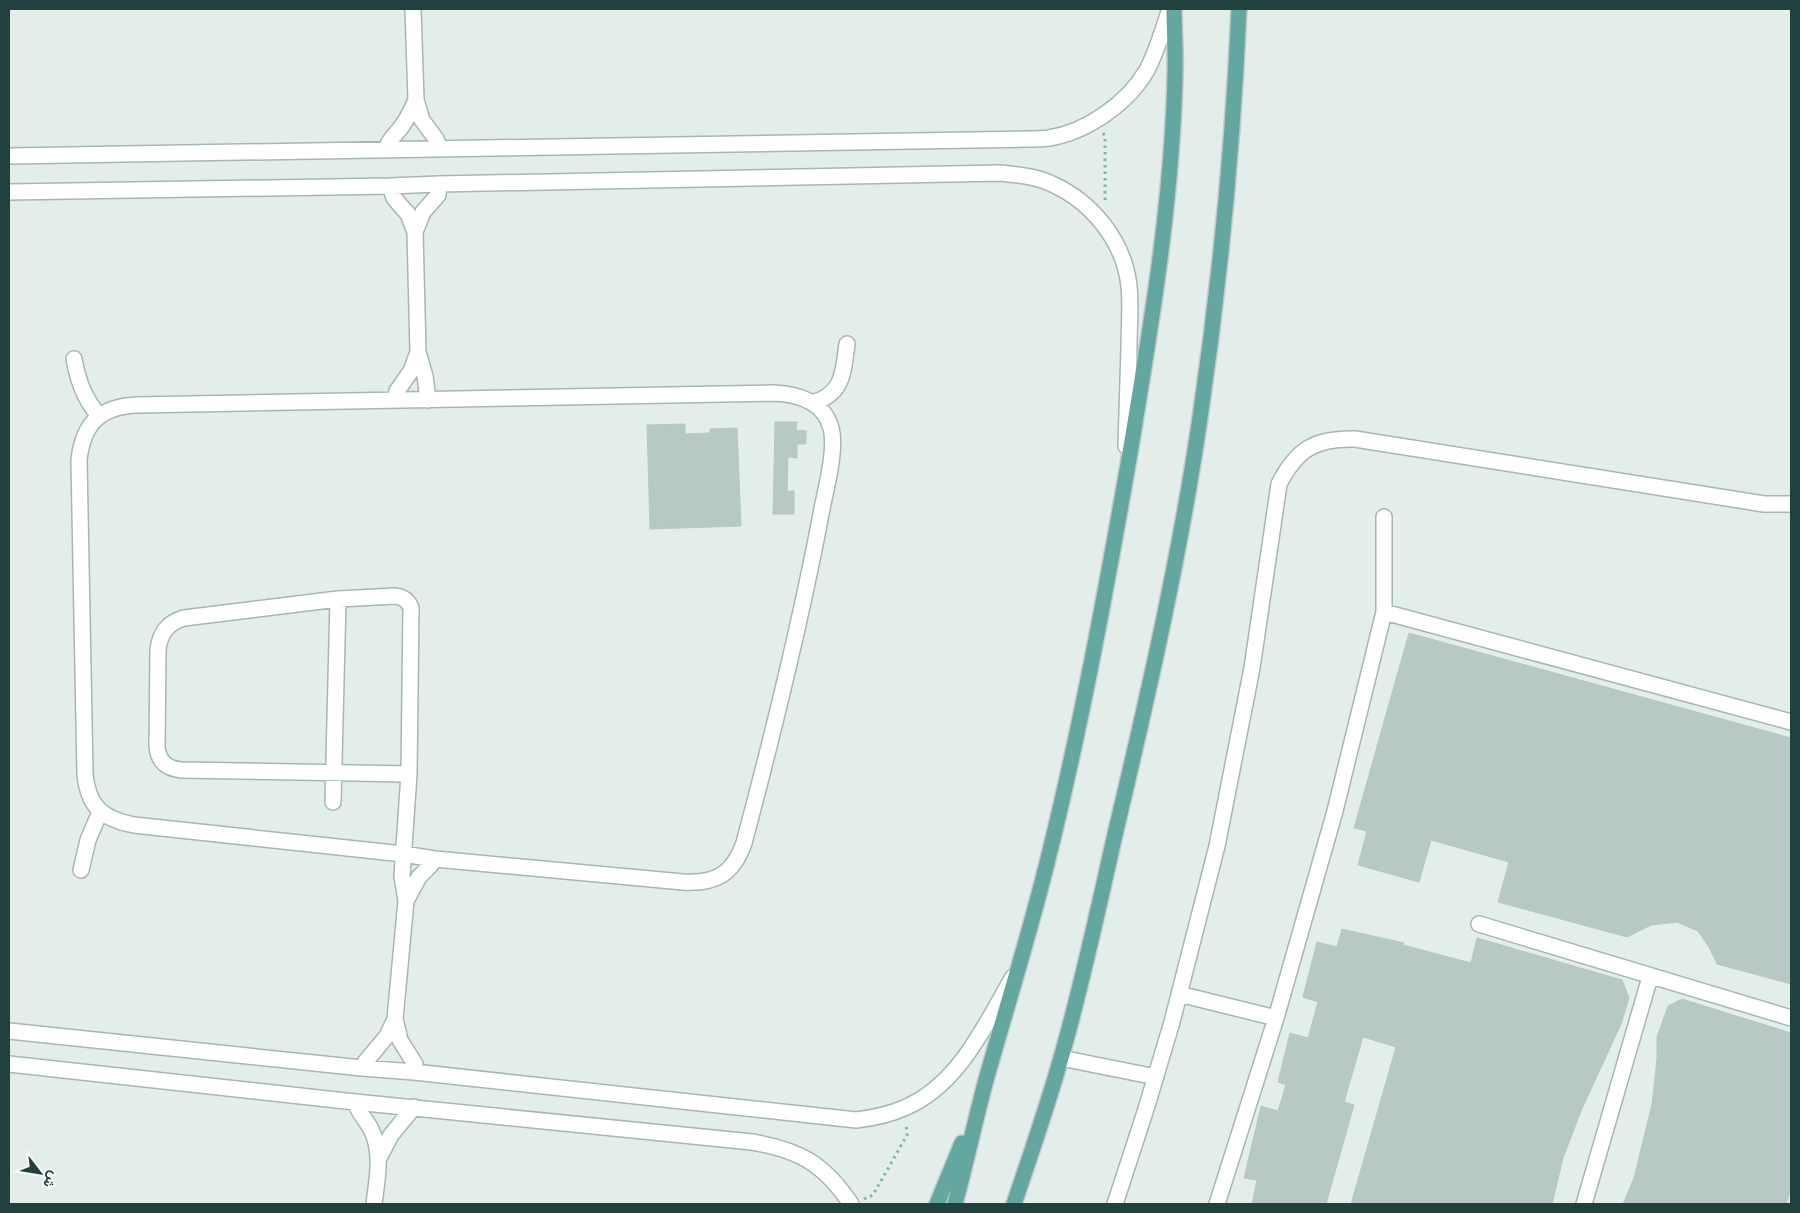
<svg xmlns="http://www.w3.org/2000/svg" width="1800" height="1213" font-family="'Archivo Narrow',Vazirmatn,sans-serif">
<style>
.building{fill:#b8c9c5;stroke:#b5c8c4}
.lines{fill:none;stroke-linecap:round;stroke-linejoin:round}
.minor-casing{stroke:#a5b7b4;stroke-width:18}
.major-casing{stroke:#c1cac9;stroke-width:18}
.path{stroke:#81b4ad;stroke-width:3;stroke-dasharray:2.5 4;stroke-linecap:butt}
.minor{stroke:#fff;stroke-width:15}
.major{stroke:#64a7a1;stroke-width:15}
</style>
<rect width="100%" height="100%" fill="#e3eeeb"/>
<path class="building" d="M775,422H797L796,430L806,431V444H797V458L788,457L787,491H794V514H773Z
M685,424V434L710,433V429L737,428L741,526L650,529L647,425Z
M1409,633L1791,738V984L1717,964L1709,947L1698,931L1677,922L1651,925L1627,937L1498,902L1509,862L1431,840L1419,882L1358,865L1367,831L1354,828Z
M1342,929L1404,943L1403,945L1471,963L1477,938L1622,980L1629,998L1621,1024L1581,1111L1563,1158L1552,1204H1351L1396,1047L1363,1037L1344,1102L1354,1105L1326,1204H1252L1257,1180L1244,1178L1261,1106L1278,1111L1286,1085L1278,1082L1290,1033L1308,1038L1318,1002L1303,997L1317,942L1337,947Z
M1682,999L1791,1033V1188L1786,1204H1623L1634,1178L1652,1104L1657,1059V1037L1668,1006Z"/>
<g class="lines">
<defs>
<path id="minor" d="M413,9L416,100L422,120L436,139L440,149
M386,149C390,137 396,135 402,126C408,118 412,109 416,100
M9,156L1026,139C1033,139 1041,139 1049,138C1087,132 1128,103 1147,70C1157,51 1163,29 1170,9
M390,186L394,198L408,214L415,232L418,352L425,376L428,400
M9,192L390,186L439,184L1000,173C1018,175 1036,176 1052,184C1092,202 1124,241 1129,286C1131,306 1129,327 1129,347C1128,380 1127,413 1126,446
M415,232L423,212L438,195L439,184
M74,359C78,381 84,398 99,416
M774,393C798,394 824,402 831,428C837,450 825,491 821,514C800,625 773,734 744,843C733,874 716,884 683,882L435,859L403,854L134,825C103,819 88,807 85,774L79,460C83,423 101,406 138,405Z
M395,400L397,391L411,371L418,352
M812,403C844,394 843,372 847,344
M1384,612L1791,722
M409,774L181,770C166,768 159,762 157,747L158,650C160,633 167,623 184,618L338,599L395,596C403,597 408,600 411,608L409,774L402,876L406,901L395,1019L400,1040L415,1064L414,1072
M333,802L338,599
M81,870L88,840L100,812
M406,901L419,877L430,866L435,859
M1479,924L1791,1018
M1179,994L1276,1018
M9,1031L362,1068L414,1072L856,1120C873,1118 889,1115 904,1108C959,1085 985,1025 1013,977
M1061,1058L1156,1077
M9,1064L355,1102L752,1142C800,1150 824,1164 851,1204
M362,1068L366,1061L387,1036L395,1019
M355,1102C358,1112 366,1120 371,1129C383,1153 377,1179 374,1204
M379,1158L391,1135L414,1107
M1115,1204L1146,1109L1172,1022L1217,846L1252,668L1279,484C1297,449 1315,438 1355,439L1764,504H1791
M1217,1204L1276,1018L1335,811L1384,612V517
M1584,1204L1650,977"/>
<path id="major" d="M937,1204L962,1143
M955,1204C966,1163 975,1121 986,1080C1006,1009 1028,939 1046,867C1080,732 1105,596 1129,459C1150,332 1172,205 1175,76C1176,54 1174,31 1174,9
M1014,1204C1030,1156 1047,1108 1061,1058C1083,982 1099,904 1117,826C1149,691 1180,555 1200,418C1220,282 1233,145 1239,9"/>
</defs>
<use href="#minor" class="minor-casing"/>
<use href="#major" class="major-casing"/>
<path class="path" d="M1103,133L1105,136V201L1103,203
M864,1199L873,1195L907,1135L906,1123"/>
<use href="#minor" class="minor"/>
<use href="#major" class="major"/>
</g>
<rect width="1800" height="1213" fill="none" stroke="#21413e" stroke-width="20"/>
<g transform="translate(40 1173) rotate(121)" stroke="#f4faf8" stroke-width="4" paint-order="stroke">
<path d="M0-4L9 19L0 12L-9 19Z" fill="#21413e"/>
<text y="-8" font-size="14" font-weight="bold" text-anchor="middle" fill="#21413e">ش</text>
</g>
</svg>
